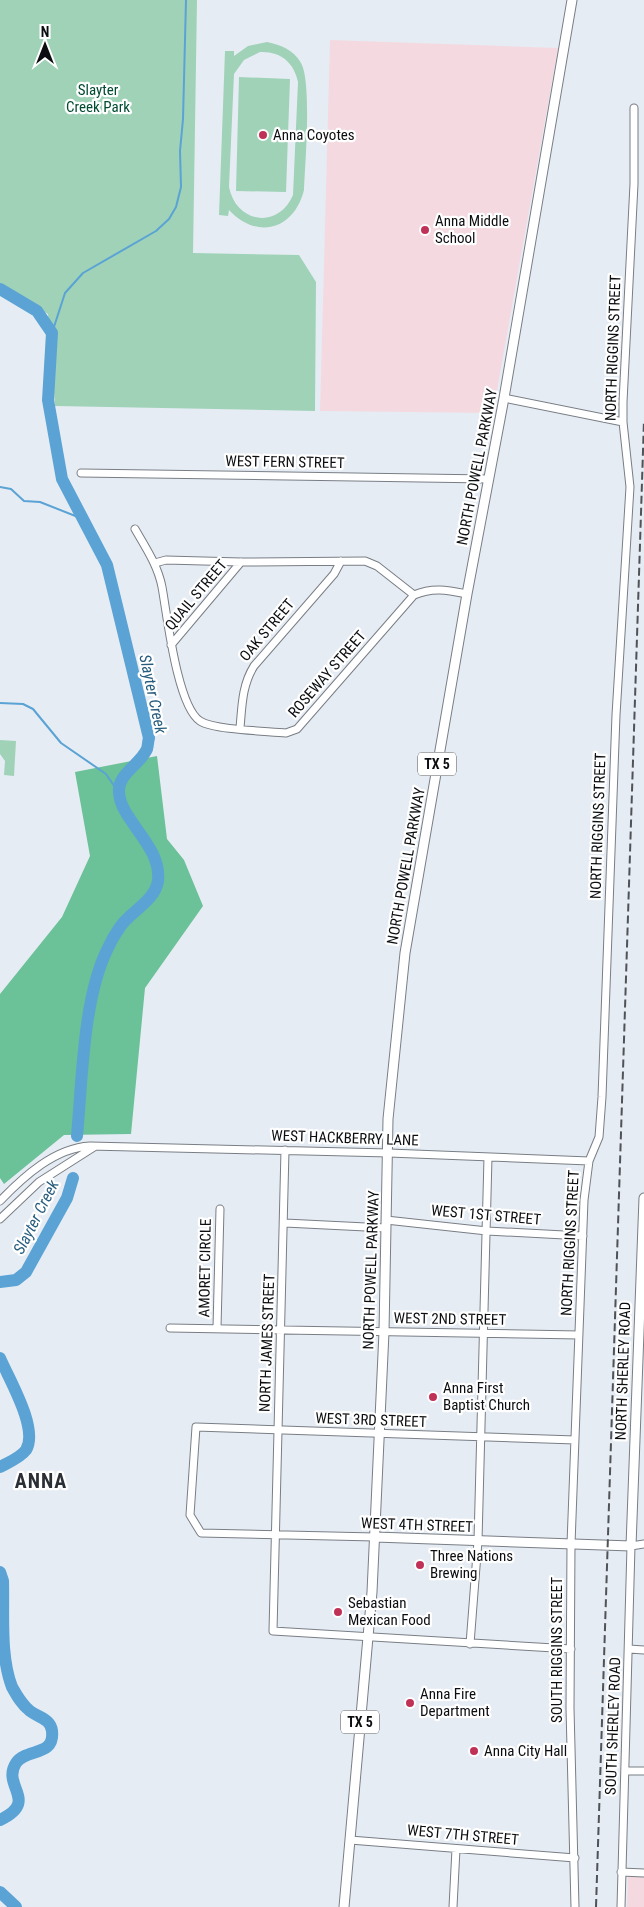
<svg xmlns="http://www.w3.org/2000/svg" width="644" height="1907" font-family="'Roboto Condensed',sans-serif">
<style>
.education{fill:#f4dae0}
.green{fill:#a0d2b8;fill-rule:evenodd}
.forest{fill:#6bc198}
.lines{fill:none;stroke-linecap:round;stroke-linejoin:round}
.stream{stroke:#5aa3d4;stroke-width:2}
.river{stroke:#5aa3d4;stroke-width:12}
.minor-casing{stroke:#797e85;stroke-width:9}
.major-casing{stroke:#797e85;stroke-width:11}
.minor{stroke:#fff;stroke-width:7}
.major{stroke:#fff;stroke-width:9}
.rail{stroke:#4f5256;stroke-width:2;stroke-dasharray:8 4;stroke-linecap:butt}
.poi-dot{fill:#c03158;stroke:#fff;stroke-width:2}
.labels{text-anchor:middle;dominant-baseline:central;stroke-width:4.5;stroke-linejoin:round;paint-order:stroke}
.shield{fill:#fff;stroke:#545658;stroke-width:1}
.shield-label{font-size:14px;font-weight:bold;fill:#0b0d10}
.park-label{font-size:15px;fill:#004b31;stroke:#fff}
.poi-label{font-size:15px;fill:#0b0d10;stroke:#fff;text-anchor:start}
.street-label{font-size:15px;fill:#0b0d10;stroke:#fff}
.water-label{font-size:16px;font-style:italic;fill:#265c7e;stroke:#fff}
.district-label{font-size:20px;font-weight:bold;letter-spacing:1px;fill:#2a2e35;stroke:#fff}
</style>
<rect width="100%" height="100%" fill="#e6ecf4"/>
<path class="education" d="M330,40L558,48L493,413L320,411Z
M628,1875L644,1876V1907H627Z"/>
<path class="green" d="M0,0H197L193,253L299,255L316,282L315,411L55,406L48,314L0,286Z
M267,42C281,45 294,50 301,63C312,82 305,165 304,190C294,230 257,240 229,210L228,216L219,215L225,51H234V56L248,46ZM260,52C280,51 294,62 298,82L293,195C278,230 236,223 229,187L234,74L244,60Z
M239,77L290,79L286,192L236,191Z
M0,740L16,741L14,776L4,775L5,761L0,754Z"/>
<path class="forest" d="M157,756L167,839L184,860L203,906L145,988L131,1134L64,1135L4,1184L0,1178V994L62,917L90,856L75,772Z"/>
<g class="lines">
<path class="stream" d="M52,333L65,293L83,273L156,231L169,219L176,207L181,187L180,151L183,119L186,0
M0,487L11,489L24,501L40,502L83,519
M0,703L23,704L33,709L61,743L106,774L119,793"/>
<path class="river" d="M0,289L37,311L52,333L48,400L62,479L107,565L149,738C148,741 148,746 147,749C140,765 117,774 119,793C121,821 162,846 158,881C155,901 130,912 120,927C115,934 110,943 107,950C83,999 82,1082 77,1136
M0,1282L16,1280L26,1272L67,1198L73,1178
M0,1358C9,1379 39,1429 26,1450C20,1458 9,1462 0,1467
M0,1572L3,1581C4,1615 0,1656 12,1687C17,1696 22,1705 30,1711C38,1717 51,1719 52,1731C55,1757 26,1748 16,1763C1,1786 40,1801 0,1820
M0,1892L16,1907"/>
<defs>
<path id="minor" d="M504,398L623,422
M81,473L488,479
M135,529C146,548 158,566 162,587C167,614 177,706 200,721C214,730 266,731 286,733L297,729L414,595
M155,563L166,560L241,562L365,561L377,566L414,595C433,587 447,590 467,594
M171,645L241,562
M240,728C242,706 242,685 254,666L334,574L341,561
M285,1150L273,1631L571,1649
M0,1201C24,1176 55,1148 90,1146L389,1153L589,1161
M0,1219L39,1182L94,1147
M386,1220L487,1231L583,1236
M285,1223L386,1228
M170,1328L579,1335
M217,1328L220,1209
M375,1537L201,1533L190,1515L196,1427L575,1440
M470,1644L478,1541L488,1157
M629,1649L644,1650
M626,1771H644
M350,1840L575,1858
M621,1872L644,1873
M453,1907L456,1849
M575,1907L570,1708L571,1544L584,1200L589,1161L599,1137L602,1097L616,715L630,487L623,422V402L634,184V108
M621,1907L631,1546L644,1544"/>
<path id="major" d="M375,1537L631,1546L644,1198
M344,1907L372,1592L384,1332L388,1119L405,953L467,594L504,398L572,0"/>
</defs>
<use href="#minor" class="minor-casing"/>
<use href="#major" class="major-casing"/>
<use href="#minor" class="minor"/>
<use href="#major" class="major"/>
<path class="rail" d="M596,1907L644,420"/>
</g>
<g class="poi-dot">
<circle cx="263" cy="135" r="5"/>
<circle cx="425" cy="230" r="5"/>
<circle cx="433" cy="1397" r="5"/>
<circle cx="420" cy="1565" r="5"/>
<circle cx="338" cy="1612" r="5"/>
<circle cx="410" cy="1703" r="5"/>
<circle cx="474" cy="1751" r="5"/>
</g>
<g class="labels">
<g class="shield">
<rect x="418" y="752.5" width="38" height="23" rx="4"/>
<rect x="341" y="1710.5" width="38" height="23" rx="4"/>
</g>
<g class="shield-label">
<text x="437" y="764">TX 5</text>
<text x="360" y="1722">TX 5</text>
</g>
<g class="park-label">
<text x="98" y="90">Slayter<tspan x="98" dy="17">Creek Park</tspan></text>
</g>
<g class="poi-label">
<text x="273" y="135">Anna Coyotes</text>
<text x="435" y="221">Anna Middle<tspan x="435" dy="17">School</tspan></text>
<text x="443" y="1388">Anna First<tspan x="443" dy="17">Baptist Church</tspan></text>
<text x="430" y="1556">Three Nations<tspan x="430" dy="17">Brewing</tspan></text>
<text x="348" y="1603">Sebastian<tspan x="348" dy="17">Mexican Food</tspan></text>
<text x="420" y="1694">Anna Fire<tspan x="420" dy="17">Department</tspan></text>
<text x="484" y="1751">Anna City Hall</text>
</g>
<g class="street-label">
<text transform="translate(613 348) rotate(-88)">NORTH RIGGINS STREET</text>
<text transform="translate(285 462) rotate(1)">WEST FERN STREET</text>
<text transform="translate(477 467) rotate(-79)">NORTH POWELL PARKWAY</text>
<text transform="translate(196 595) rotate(-50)">QUAIL STREET</text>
<text transform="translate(267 630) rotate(-50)">OAK STREET</text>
<text transform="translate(327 674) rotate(-49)">ROSEWAY STREET</text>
<text transform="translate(598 826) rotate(-88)">NORTH RIGGINS STREET</text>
<text transform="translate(406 866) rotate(-80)">NORTH POWELL PARKWAY</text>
<text transform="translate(345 1138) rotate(2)">WEST HACKBERRY LANE</text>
<text transform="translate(486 1215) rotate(5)">WEST 1ST STREET</text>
<text transform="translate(570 1243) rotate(-87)">NORTH RIGGINS STREET</text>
<text transform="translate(205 1268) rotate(-89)">AMORET CIRCLE</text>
<text transform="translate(371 1270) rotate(-88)">NORTH POWELL PARKWAY</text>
<text transform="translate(450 1319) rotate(1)">WEST 2ND STREET</text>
<text transform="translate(267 1343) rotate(-88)">NORTH JAMES STREET</text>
<text transform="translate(623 1371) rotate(-88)">NORTH SHERLEY ROAD</text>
<text transform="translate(371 1420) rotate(2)">WEST 3RD STREET</text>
<text transform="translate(417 1525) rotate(2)">WEST 4TH STREET</text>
<text transform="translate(557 1650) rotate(-90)">SOUTH RIGGINS STREET</text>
<text transform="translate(613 1726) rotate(-88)">SOUTH SHERLEY ROAD</text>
<text transform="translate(463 1835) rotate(5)">WEST 7TH STREET</text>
</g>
<g class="water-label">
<text transform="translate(153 694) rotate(78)">Slayter Creek</text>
<text transform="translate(36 1217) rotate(-63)">Slayter Creek</text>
</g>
<g class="district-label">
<text x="41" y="1481">ANNA</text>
</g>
</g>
<g transform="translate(45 45)" stroke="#ffffff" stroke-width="4" paint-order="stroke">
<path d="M0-4L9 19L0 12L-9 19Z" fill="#0b0d10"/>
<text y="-8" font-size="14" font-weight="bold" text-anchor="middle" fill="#0b0d10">N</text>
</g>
</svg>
